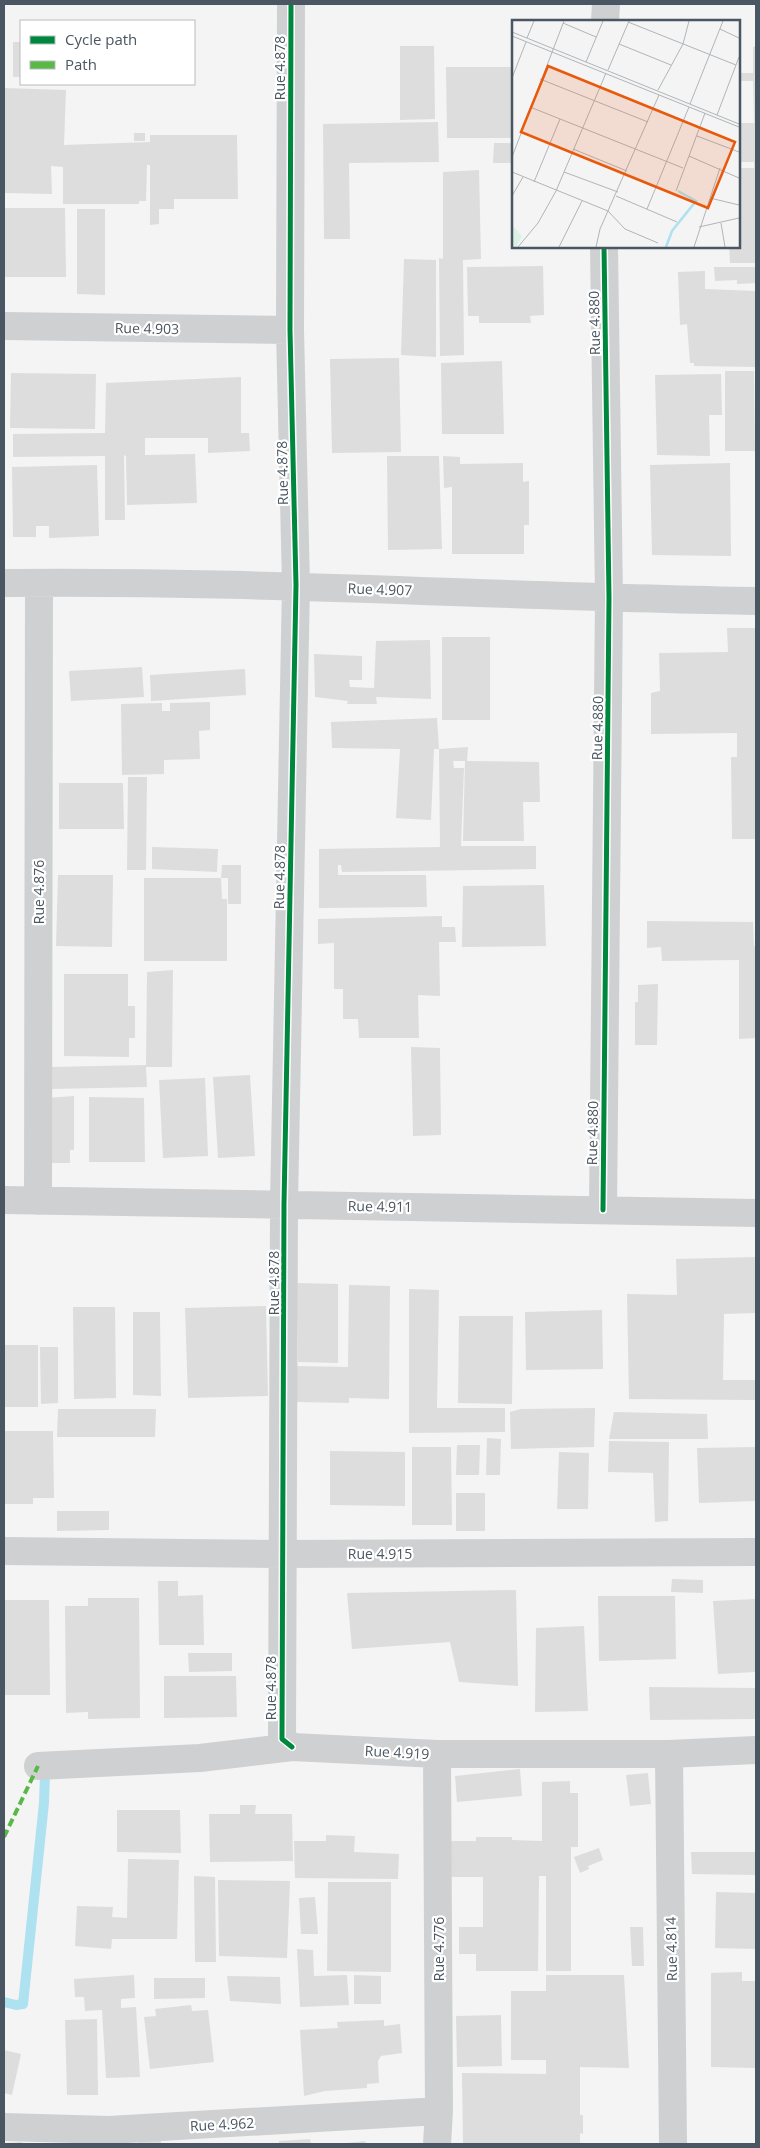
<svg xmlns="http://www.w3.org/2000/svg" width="760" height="2148" font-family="'Open Sans',sans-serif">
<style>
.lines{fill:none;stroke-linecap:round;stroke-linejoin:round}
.stream{stroke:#aee2f0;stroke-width:10}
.building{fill:#ddddde}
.minor{stroke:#ced0d2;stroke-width:28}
.quiet{stroke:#58b947;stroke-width:4;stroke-dasharray:8 4;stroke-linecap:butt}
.cycleway-casing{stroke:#fff;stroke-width:8}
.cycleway{stroke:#00873e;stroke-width:5}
.labels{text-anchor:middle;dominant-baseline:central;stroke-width:4.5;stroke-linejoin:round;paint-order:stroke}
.street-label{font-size:14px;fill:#4a5661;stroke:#fff}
.inset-river{fill:none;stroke:#aee2f0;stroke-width:2.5}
.inset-road{fill:none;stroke:#b0b5b9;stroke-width:1}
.view{fill:#e8590c;fill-opacity:0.15;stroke:#e8590c;stroke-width:2.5}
.inset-edge{fill:none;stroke:#4a5661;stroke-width:2.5}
</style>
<rect width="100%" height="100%" fill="#f4f4f4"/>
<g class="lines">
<path class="stream" d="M4,2002L16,2005L23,2004L44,1803L45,1775"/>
</g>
<path class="building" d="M13,42H21V77H13Z
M400,46H434L435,119L400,120Z
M756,46V263H730L729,246H739V168H754V162H739V123H754L753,81H741V73H753V47Z
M446,67H514V138H447Z
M4,88L66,90L64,145L150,142V135H237L238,199H174V209H159V224L150,225V165H147L146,201H139V204H63V167L51,166L52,194L4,193Z
M438,122L439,162L349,163L350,239H324L323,124Z
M134,133H145V141H134Z
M494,143H514V163H493Z
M479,170L481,259L463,260L464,355L440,356L439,258L443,259V172Z
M4,208H65L66,277H4Z
M77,209H105V295L77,294Z
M404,259L436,260V357L401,355Z
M543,266L544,315L530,316L531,323H479V316H468L467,267Z
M714,267H756V283L737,284V280L715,281Z
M705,271V289L756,291V367L694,366V363H690L687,324L680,325L678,272Z
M399,358L401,452L332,453L330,359Z
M502,361L504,434H442L441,363Z
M725,371H754L755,451H725Z
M11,373L96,374L95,429L10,428Z
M721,374L722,415H709L710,456L657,455L655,375Z
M241,377V433H249L250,451L208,453V438H145V455L195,454L197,503L127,505L126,456L124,455L125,520H105V456L13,457V434L105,433L106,383Z
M387,456H439L442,549L388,550Z
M443,456L460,457V464L523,463V482L529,481V525H524V554H452V487L444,488Z
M730,463L731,556L652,555L650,465Z
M97,465L99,536L49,538V526H36V537H13L12,467Z
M727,628H755L756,839H732L731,757H737V733L651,734V693L660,691L659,653L728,652Z
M442,637H490V720H442Z
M430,640L431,699L376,697L377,704H347L348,701L315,697L314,654L362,656V680H349L350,687L374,688L376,641Z
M142,667L144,697L71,701L69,671Z
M245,669L246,695L151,701L150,675Z
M210,702V730L199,731L200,759L164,760V774L122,775L121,704L162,703V711H170V703Z
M437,718L439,749H434L431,820L396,818L400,749L332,748L331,722Z
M468,747L467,761L539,762L540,802H523L524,841H463L465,761H453L454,768H464L461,846H536V869L342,872L341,865H338V875H426L427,907L319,908V849L440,847L439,749Z
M128,777H147L146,870H127Z
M59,783H123L124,829H59Z
M152,847L218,849L217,872L152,869Z
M222,865H241V904H228V878H221Z
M58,875H113L112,947L56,946Z
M144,878H221L222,899H227V961H144Z
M544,885L546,946L462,947L463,886Z
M442,916V927H455L456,942H439L440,996L418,995L419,1038H359L358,1019H343V989H334V943L318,944V919Z
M647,921L753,922L754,946H756V1038L739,1039V960L662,961L661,947L647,948Z
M173,970L172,1067H146L147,1087L51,1089L50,1067L146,1065L147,972Z
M64,974H128V1006H135V1038H129V1057L64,1056Z
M658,984L657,1045H635V1002H638V985Z
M411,1047L440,1048L441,1135L413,1136Z
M250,1075L255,1156L218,1158L213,1077Z
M205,1078L208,1156L163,1158L159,1080Z
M74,1096V1150H70V1163H48L47,1098Z
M89,1097L144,1098L145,1162H89Z
M756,1257V1313L724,1314L723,1380H755V1400L629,1399L627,1294L677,1295L676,1259Z
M297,1283L338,1284V1363L298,1362Z
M349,1285L390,1286L389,1399L349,1398V1403L297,1402V1366L348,1367Z
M409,1289L439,1290L437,1408H505V1432L409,1433Z
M266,1306L268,1396L188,1398L185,1308Z
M73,1307H115L116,1398L74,1399Z
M602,1310L603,1369L526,1370L525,1312Z
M133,1312H160L161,1396L133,1395Z
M459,1316H513L512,1404L458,1403Z
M4,1345H38V1407H4Z
M40,1347H58V1403L41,1404Z
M595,1408L594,1447L511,1449L510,1412L521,1409Z
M58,1409H156L155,1437H57Z
M614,1412L707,1414L708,1439H609Z
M4,1431H53L54,1498H33V1504H4Z
M487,1438L501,1439L500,1475H486Z
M609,1441L669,1442L668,1521L655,1522L653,1473L608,1472Z
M457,1445H480L479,1475H456Z
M412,1447H451L452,1525H412Z
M756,1447V1501L699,1503L697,1448Z
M330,1451L405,1452V1506L330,1505Z
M559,1452L589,1453L588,1509H557Z
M456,1493H485V1531H456Z
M57,1511H109V1530L57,1531Z
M672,1579L703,1580V1593L671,1592Z
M158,1581H178V1596L203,1595L204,1645H159Z
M516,1590L518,1686L459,1682L450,1642L352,1649L347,1593Z
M598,1596H675L676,1659L599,1661Z
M88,1598H139L140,1718L88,1719V1712L66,1713L65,1606H88Z
M756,1599V1672L718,1674L713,1601Z
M4,1600H49L50,1695H4Z
M584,1626L588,1711L535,1712L536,1628Z
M188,1653H232V1671L189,1672Z
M164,1676H236L237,1717L164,1718Z
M649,1687L756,1688V1719L650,1720Z
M520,1769L522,1796L457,1802L455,1776Z
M648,1773L651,1804L630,1806L626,1775Z
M570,1781V1793H578V1847H571V1971H546V1876H539L538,1971H476V1954H459V1927H483V1877H448V1841H476V1837H512V1840L542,1841V1782Z
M240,1805H256L255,1814H292L293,1861L210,1862L209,1814H240Z
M117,1810H180L181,1853L117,1852Z
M326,1835L355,1836L354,1852L399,1854L398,1879L295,1878L294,1841H326Z
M599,1848L603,1860L588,1866L589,1869L580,1873L574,1857Z
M691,1852H756V1875L692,1874Z
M128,1859L179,1860L177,1939H112L111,1949L75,1946L77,1906L113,1907L112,1917L127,1918Z
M194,1876L215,1877L216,1962H195Z
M218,1880L290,1881L287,1958L219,1956Z
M328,1882H391V1972L327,1971Z
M716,1892L756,1893V1949L715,1948Z
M315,1897L318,1934H301L299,1898Z
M630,1927H643L644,1966H632Z
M297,1949L313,1950L314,1976L347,1975L349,2005L300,2007Z
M742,1972V1981H756V2068L711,2067V1973Z
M134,1975L135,1998L121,1999V2008L136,2007L140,2077L106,2078L102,2010L85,2011L84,1997H75L74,1979Z
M354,1975L381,1976V2004H354Z
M546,1975H624L629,2068L580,2067V2115H583V2134L580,2133V2144L463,2143L462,2073L546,2074V2060H511V1991H546Z
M227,1976L280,1977L281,2004L230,2001Z
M154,1978H205V1998L154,1999Z
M191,2005L192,2011L208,2010L214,2062L150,2069L144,2017L156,2016L155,2009Z
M501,2015L502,2066L457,2067L456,2016Z
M97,2019L98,2095H67L65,2020Z
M384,2020V2026L400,2024L402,2053L381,2056L378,2061L379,2083L367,2084V2088L325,2091L304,2096L300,2030L338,2028L337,2022Z
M4,2050L21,2054L12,2095L4,2093Z
M310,2139L311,2144H279V2141Z
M138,2141H161V2144H138Z
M365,2141L366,2144H346V2143Z
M22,2142V2144H4V2143Z"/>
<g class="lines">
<path class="minor" d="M291,4L290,330L296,585L284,1204L282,1739L292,1747
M605,21L606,4
M4,326L290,330
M4,583C255,580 505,597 756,601
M4,1200L756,1213
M38,1201L39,583
M603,1210L609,598L604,246
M4,1551L281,1554L756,1552
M669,1754L673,2144
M38,1766L200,1758L292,1747L437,1754H669L756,1750
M4,2127L109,2130L439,2111
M437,2144L439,2111L437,1754"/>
<path class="quiet" d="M4,1837L38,1766"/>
<defs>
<path id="cycleway" d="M291,4L290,330L296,585L284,1204L282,1739L292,1747
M603,1210L609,598L604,246"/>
</defs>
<use href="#cycleway" class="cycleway-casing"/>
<use href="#cycleway" class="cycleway"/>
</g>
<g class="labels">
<g class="street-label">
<text transform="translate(279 68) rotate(-90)">Rue 4.878</text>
<text transform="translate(594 323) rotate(-91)">Rue 4.880</text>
<text transform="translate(147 328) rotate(1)">Rue 4.903</text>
<text transform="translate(282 473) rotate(-91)">Rue 4.878</text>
<text transform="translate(380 589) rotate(2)">Rue 4.907</text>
<text transform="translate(597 728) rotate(-89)">Rue 4.880</text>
<text transform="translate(279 877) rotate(-89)">Rue 4.878</text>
<text transform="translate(38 892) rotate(-90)">Rue 4.876</text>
<text transform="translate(592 1133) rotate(-89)">Rue 4.880</text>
<text transform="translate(380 1206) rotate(1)">Rue 4.911</text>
<text transform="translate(273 1283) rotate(-90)">Rue 4.878</text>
<text x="380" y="1553">Rue 4.915</text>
<text transform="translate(270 1688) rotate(-90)">Rue 4.878</text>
<text transform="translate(397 1752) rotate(3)">Rue 4.919</text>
<text transform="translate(438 1949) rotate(-90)">Rue 4.776</text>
<text transform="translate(671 1949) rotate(-91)">Rue 4.814</text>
<text transform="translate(222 2124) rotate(-3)">Rue 4.962</text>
</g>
</g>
<g transform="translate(512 20)">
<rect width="228" height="228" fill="#f4f4f4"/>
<path d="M0,205L10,216L4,227H0Z" fill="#d9f2e3"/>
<path class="inset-river" d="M154,227L160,211L184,181L166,171"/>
<path class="inset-road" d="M116,2L224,45M51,3L84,17M208,9L227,18M0,12L227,104M0,16L227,107M15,18L22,1M107,24L159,45M74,42L91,1M96,50L117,1M0,58L14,22M28,59L136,102M146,70L171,24L177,1M178,84L211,1M18,87L171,148M205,95L227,37M185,116L227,132M61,129L115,151M177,136L227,158M0,137L52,1M0,152L96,191L113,209L146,223M52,152L106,172M22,162L48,99M164,171L193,93M0,176L11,157M104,176L165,202M198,178L227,185M135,189L177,87M209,203L213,227M187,207L227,198M6,227L26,203L44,171L94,53M47,227L70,181M84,227L88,209L147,75M182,227L208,148"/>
<path class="view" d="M36,46L223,122L196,188L9,112Z"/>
<rect width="228" height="228" class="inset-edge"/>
</g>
<rect width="760" height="2148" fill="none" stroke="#4a5661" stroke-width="10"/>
<rect x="20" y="20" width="175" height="65" fill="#ffffff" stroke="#b7bbc0"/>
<rect x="30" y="36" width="25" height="8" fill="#00873e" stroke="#b7bbc0"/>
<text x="65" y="45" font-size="15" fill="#4a5661">Cycle path</text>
<rect x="30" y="61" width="25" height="8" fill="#58b947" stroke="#b7bbc0"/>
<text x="65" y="70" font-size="15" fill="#4a5661">Path</text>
</svg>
